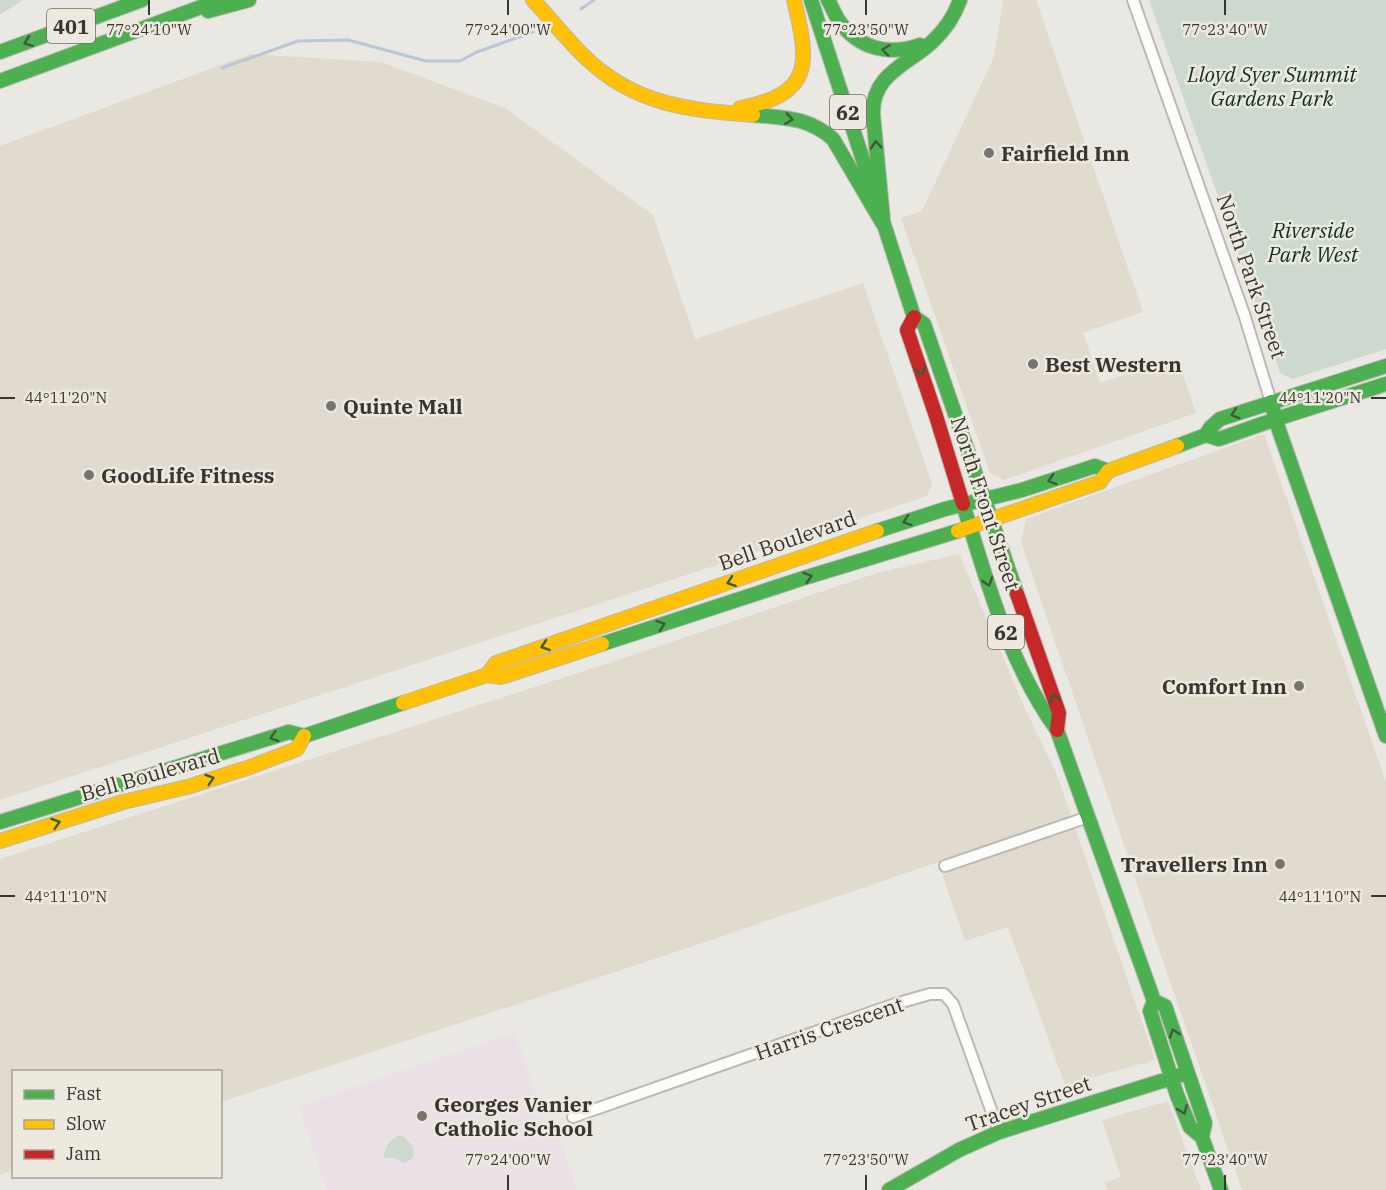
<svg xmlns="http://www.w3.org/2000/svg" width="1386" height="1190" font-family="'IBM Plex Serif',serif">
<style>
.built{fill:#e0dacf}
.education{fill:#ebe0e6}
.green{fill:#cdd9ce}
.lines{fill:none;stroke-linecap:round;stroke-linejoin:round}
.stream{stroke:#b9c7d8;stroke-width:3}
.street-casing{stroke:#bab9b4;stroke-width:14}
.fast-casing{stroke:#bab9b4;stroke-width:16}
.slow-casing{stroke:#bab9b4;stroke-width:16}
.jam-casing{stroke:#bab9b4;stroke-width:16}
.street{stroke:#fcfcfb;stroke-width:10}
.fast{stroke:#4caf50;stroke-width:14}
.slow{stroke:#ffc107;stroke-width:14}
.jam{stroke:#c62828;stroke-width:14}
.oneway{stroke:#3e5a3b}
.ticks{fill:none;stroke:#383632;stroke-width:2}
.poi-dot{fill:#767470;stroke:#eee9df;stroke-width:2}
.labels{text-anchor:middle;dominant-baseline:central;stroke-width:5;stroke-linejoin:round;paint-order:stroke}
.shield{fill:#eee9df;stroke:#6f6c66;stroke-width:1.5}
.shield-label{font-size:20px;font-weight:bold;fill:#383632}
.park-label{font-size:21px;font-style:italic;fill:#09331d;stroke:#eee9df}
.poi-label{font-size:21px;font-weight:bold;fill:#383632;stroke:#eee9df;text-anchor:start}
.street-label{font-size:21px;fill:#383632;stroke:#eee9df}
.ticks-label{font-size:15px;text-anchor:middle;fill:#383632;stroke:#eee9df;stroke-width:5;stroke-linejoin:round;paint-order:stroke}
</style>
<rect width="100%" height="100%" fill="#eae8e2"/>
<path class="built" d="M1003,0H1036L1143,312L1083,333L1100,383L1177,357L1196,413L1004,480L990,473L901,218L922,211L994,57Z
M251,54L381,62L505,108L653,215L695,339L863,283L932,484L927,496L0,800V146Z
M1264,434L1386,782V1190H1242L1158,947L1109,800L1021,542L1026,519Z
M959,554L1023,704L1057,775L1155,1060L1065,1085L1008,927L965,941L938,862L699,944L221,1102L220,1072H14L13,1170L0,1175V859L603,665L877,573Z
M1168,1101L1201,1190H1108L1105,1182L1121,1177L1102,1120Z"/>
<path class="education" d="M515,1033L547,1128L556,1125L577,1190H327L299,1106Z"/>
<path class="green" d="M0,0H23L0,15Z
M1149,0H1386V349L1293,379L1280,373Z
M401,1135C413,1144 423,1158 402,1163L395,1158H384C384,1146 391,1138 401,1135Z"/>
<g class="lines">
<path class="stream" d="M581,9L594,0
M222,68L298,41L348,40L426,61H460L477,52L533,32"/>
<defs>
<path id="street" d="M1133,0L1244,314L1271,402
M945,866L1088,817
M573,1117L895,1004L930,994H944L953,1004L999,1132"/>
<path id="fast" d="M811,0L914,317L924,324L1017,594
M828,0C832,7 835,15 839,21C859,49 889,56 920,45
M208,11L249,0
M0,52L142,0
M0,81L220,0
M753,115C785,118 808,117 833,139L883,224
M883,219L873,114C872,74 907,65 932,42C945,30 954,17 960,0
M1271,402L1279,430L1386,736
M1206,435L1210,428L1220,419L1386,366
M1177,446L1206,435L1219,439L1276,419L1386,384
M963,504C987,581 1009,664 1057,730L1154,1001L1150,1011L1177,1095L1190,1127L1202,1137
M877,531L945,509L1022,490L1095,466L1108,471
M602,644L804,578L958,531
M0,822L289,732L304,736L403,703
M1154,1001L1165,1006L1205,1123L1202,1137L1221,1190
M889,1190L959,1150L999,1132L1181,1075"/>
<path id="slow" d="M533,0C551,19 567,40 586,58C635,105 689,110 753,115
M740,108C814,94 809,63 794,0
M958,531L1100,482L1108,471L1177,446
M487,675L496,663L877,531
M403,703L487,675L501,677L602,644
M0,841L123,802L187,787L250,767L297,749L304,736"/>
<path id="jam" d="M914,317L907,330L936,416L963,504
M1017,594L1059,713L1057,730"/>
</defs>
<use href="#street" class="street-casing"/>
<use href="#fast" class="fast-casing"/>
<use href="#slow" class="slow-casing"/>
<use href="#jam" class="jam-casing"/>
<use href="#street" class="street"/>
<use href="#fast" class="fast"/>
<use href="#slow" class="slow"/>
<use href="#jam" class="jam"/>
</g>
<defs><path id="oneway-chevron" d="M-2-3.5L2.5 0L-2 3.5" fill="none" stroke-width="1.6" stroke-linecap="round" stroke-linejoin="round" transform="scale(1.5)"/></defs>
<g class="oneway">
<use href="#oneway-chevron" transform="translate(28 42) rotate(160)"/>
<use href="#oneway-chevron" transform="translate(886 50) rotate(-172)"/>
<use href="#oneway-chevron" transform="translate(789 119) rotate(8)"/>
<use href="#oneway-chevron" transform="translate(876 145) rotate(-95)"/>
<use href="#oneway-chevron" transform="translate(921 371) rotate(72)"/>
<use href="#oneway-chevron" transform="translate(1235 414) rotate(162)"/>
<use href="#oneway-chevron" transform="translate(1052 480) rotate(162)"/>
<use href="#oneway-chevron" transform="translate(907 521) rotate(162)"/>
<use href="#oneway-chevron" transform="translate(808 577) rotate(-17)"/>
<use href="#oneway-chevron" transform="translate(731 582) rotate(161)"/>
<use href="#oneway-chevron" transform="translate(988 582) rotate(71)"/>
<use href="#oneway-chevron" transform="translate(661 625) rotate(-18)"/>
<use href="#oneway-chevron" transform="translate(545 646) rotate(161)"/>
<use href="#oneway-chevron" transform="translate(1054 698) rotate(-110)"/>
<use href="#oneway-chevron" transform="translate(274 737) rotate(163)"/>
<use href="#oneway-chevron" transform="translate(210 779) rotate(-17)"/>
<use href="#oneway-chevron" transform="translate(56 823) rotate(-17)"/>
<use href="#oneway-chevron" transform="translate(1174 1033) rotate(-108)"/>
<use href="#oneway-chevron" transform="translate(1183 1110) rotate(69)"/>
</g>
<path class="ticks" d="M149,0V15M508,0V15M866,0V15M1225,0V15M0,398H15M1371,398H1386M0,896H15M1371,896H1386M508,1175V1190M866,1175V1190M1225,1175V1190"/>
<g class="poi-dot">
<circle cx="989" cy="153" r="6"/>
<circle cx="1033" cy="364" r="6"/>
<circle cx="331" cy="406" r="6"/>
<circle cx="89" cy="475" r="6"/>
<circle cx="1299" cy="686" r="6"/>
<circle cx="1280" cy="864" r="6"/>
<circle cx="422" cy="1116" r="6"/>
</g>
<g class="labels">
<g class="shield">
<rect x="47" y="9" width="48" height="34" rx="4.5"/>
<rect x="830" y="95" width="36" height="34" rx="4.5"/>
<rect x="988" y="615" width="36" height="34" rx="4.5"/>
</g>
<g class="shield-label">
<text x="71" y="26">401</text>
<text x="848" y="112">62</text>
<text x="1006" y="632">62</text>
</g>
<g class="park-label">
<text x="1272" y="74">Lloyd Syer Summit<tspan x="1272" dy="24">Gardens Park</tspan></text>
<text x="1313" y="230">Riverside<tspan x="1313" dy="24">Park West</tspan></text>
</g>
<g class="poi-label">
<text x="1001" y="153">Fairfield Inn</text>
<text x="1045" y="364">Best Western</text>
<text x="343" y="406">Quinte Mall</text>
<text x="101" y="475">GoodLife Fitness</text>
<text x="1287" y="686" text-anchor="end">Comfort Inn</text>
<text x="1268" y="864" text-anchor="end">Travellers Inn</text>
<text x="434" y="1104">Georges Vanier<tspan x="434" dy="24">Catholic School</tspan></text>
</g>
<g class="street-label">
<text transform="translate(1252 276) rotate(71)">North Park Street</text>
<text transform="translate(986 503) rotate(72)">North Front Street</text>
<text transform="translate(787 540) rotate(-19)">Bell Boulevard</text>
<text transform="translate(150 774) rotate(-16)">Bell Boulevard</text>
<text transform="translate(829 1028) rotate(-19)">Harris Crescent</text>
<text transform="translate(1028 1103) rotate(-19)">Tracey Street</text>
</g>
</g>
<g class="ticks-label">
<text x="149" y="35">77°24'10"W</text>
<text x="508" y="35">77°24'00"W</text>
<text x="866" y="35">77°23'50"W</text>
<text x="1225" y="35">77°23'40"W</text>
<text x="66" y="403">44°11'20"N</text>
<text x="1320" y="403">44°11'20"N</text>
<text x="66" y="902">44°11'10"N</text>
<text x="1320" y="902">44°11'10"N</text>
<text x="508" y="1165">77°24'00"W</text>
<text x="866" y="1165">77°23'50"W</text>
<text x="1225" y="1165">77°23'40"W</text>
</g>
<rect x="12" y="1070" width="210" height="108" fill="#eee9df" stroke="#a5a19a" stroke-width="1.5"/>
<rect x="24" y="1090" width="30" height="9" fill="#4caf50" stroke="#a5a19a" stroke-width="1.5"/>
<text x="66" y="1100" font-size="18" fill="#383632">Fast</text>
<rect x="24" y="1120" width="30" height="9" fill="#ffc107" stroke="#a5a19a" stroke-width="1.5"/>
<text x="66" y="1130" font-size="18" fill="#383632">Slow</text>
<rect x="24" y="1150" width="30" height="9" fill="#c62828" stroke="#a5a19a" stroke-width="1.5"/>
<text x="66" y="1160" font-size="18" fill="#383632">Jam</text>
</svg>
